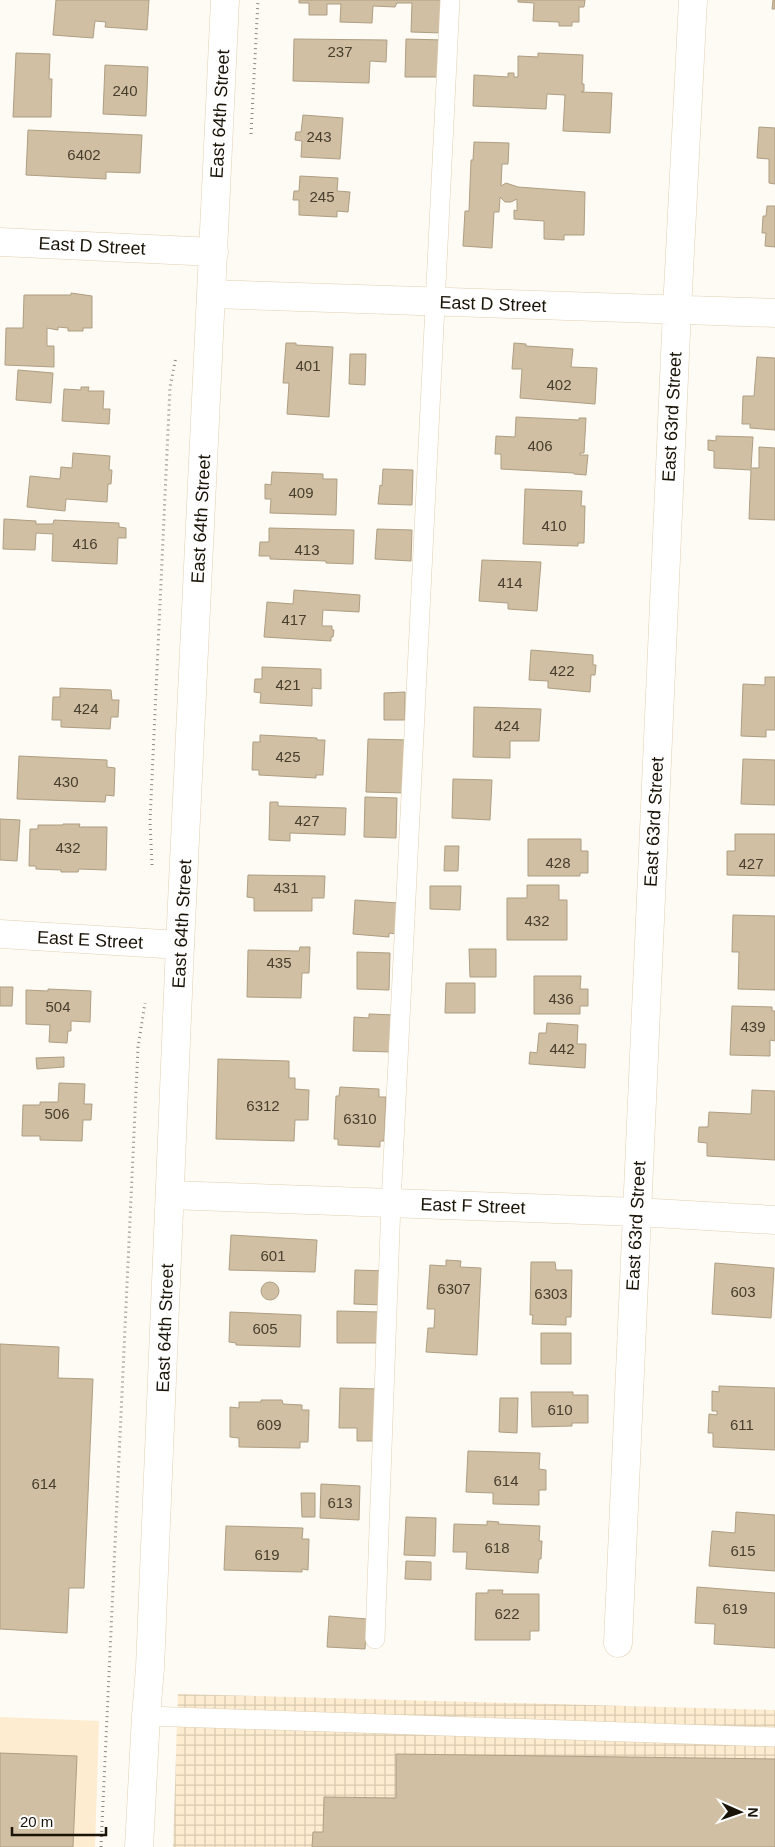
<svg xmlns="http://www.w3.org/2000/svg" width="775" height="1847" font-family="Arial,sans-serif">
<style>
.built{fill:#fdeccf}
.industrial{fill:url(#industrial-grid)}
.building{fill:#d0bfa2;stroke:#ae9e82}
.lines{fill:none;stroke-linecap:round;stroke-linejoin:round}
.service-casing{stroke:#e0d0b2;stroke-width:20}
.minor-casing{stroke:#e0d0b2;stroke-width:29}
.tertiary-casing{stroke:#e0d0b2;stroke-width:29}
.path{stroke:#8e8980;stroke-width:3;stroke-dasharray:1 4;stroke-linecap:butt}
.service{stroke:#fff;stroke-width:19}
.minor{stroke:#fff;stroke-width:28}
.tertiary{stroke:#fff;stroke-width:28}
.labels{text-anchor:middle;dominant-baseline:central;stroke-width:4.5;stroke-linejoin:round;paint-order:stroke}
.number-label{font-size:15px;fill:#473e2e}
.street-label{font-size:18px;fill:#191308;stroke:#fff}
</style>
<defs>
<pattern id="industrial-grid" width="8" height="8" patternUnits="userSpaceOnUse" patternTransform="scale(1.25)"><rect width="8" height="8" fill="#fdeccf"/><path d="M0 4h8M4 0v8" fill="none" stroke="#d8cab0"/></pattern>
</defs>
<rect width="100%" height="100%" fill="#fefaf4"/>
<path class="built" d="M0,1717L99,1721L95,1847H0Z"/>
<path class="industrial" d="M178,1694L775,1710V1847H173Z"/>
<path class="building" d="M56,0H149L147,30L105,27L106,22L95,21L93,38L53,35Z
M299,0H443L442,33L411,32L412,3H397L395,7L373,6L372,23L340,22L341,4H327V15H309V3H299Z
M518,0H585L584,7H579V22H572V26H559V22L533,21L534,3L518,2Z
M773,0H775V9H772Z
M294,39L387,40L386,62L370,61L369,83L293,81Z
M406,39L443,40L442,77H405Z
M16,53L50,54L49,79H52L51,117H13Z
M538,53L583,55L582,84H584V91L581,92L612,93L610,133L563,131L565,95L547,94L546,109L473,106L474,75L508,77V73H514V77H518V56L538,57Z
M105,65L148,67L146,116L103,114Z
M303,115L343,118L340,159L301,157L302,141L295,140L296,132H301Z
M759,127L775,128V184L769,183V159L757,158Z
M28,130L142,135L140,173L106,172V179L26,175Z
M474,142L509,143L508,164H502L501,186L506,183L518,187L585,192L584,235H564V240L544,239V221L514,219V210L517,211V199L511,202H505L500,197L499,212H494L492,248L463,246L465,211H469L471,160H473Z
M300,176L338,178L337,191L350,192L348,212L337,211V217L299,215V200H293L294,191H299Z
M767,206H775V247L765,246L766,233H762L763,216H766Z
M71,293L92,296V328H83V331H68V328L58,327V330L47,328V346H54V367L5,365L6,328H23L24,295H71Z
M286,343H296V345L333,347L329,417L287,414L289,383H283Z
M514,343L526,344V346L573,349L571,367L597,368L595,404L520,398L522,369H512Z
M350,354H366L365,385L349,384Z
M757,357L775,358V430L750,428V424H742L743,396H754Z
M18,370L53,373L51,403L16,400Z
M81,387H89L88,391H104L103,409H110L109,424L62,421L64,389L81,390Z
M516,417L579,420V418H586L584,453H580V455H588L586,475L574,474V473L501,469V454H495L496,436L515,437Z
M716,436L753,437L751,468H759V447L775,448V520L749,519L751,470L714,468V451L708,450V440L716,441Z
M73,453L110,456L109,470H112L111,484H108L107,502L66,499L65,511L27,507L30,476L60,479L61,467L72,468Z
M383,469L413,470L412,505L378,504L380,485L382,486Z
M272,472L323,474V479H337L336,515L270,513L271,499H265V484L271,485Z
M525,489L582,491L581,506H585L584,543H578V546L523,544Z
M4,519L36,521V524H53L54,520L119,523V527L126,528V538H118L117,564L52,561L53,534L36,533L35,550L3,549Z
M269,528L354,530L353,564L326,563V561L270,559V556H259L260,542H269Z
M377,529L412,530L411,561L375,559Z
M482,560L541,562L537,611L508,609V603L479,601Z
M294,590L360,595L359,612L323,610L322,626H332V630H334L333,637H331V641L264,637L267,602L293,604Z
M531,650L593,655V665H596L595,675H591L590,692L548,688V681L529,680Z
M262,667L321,669V689L312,688V706L260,703L261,693L254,692L255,679H262Z
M765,677H775V730H766V737L741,736L743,684L765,685Z
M60,688L111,690L112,700H119L118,717H111L110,729L61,727V720H52L53,697H60Z
M405,692V720H384V693Z
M474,707L541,709L539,741H510V758L473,757Z
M260,735L317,738V740H325L323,775H316V778L259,775V770H252L253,742H260Z
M368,739L408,740L406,793L366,792Z
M19,756L107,760V767L115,768L114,796L106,795L105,802L17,799Z
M743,759L775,760V805L741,804Z
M453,779L492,780L490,820L452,818Z
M365,797L397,798L396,838L364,837Z
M270,802H278V806L346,808L345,835L290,833V841L269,840Z
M0,819L20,820L17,861L0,860Z
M63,824H80L79,827H107L106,870L79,869L78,872H61V870L36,869V866H29L30,829H38V825H63Z
M735,834H775V876L727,875V851H735Z
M528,839H581V851H588V873H580V876H528Z
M445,846H459L458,871H444Z
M248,875L325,876L324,898H312V911H254V898L247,897Z
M527,885H559V900H567V940H507V898H527Z
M430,886H461L460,910L430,909Z
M355,900L398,903L396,934L389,933V937L353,934Z
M733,915L775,916V990L738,989L739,952H732Z
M300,947H310L309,973H302L301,998L247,997L248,950L299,951Z
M469,949H496V977H470Z
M357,952L390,953L389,990L357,989Z
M534,976H581L580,989H588V1006H580V1014H534Z
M446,983H475V1013H445Z
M0,987H13L12,1006H0Z
M48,989L91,991L90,1022L71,1021V1031H68L67,1043L49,1042L50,1025L26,1024V990L48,991Z
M732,1006L772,1007V1011H775V1041L770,1040V1056L730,1055Z
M369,1014L396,1015L394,1052L353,1051L354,1017L369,1018Z
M547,1023L578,1025L577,1044H586L585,1068L529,1064L530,1052L537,1053L539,1033H546Z
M64,1057V1067L37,1069L36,1058Z
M218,1059L289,1061V1078H295V1089L309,1090L308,1120H295L294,1141L216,1139Z
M59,1083L85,1084L84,1104H92L91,1120H83L82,1141L40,1140V1136H22L23,1105H40V1102H58Z
M340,1087L379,1089V1097H386L384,1141H380V1147L338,1145V1139H334L336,1096H339Z
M752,1090L775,1091V1160L707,1156V1143L698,1142L699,1127H708L709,1112L751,1114Z
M231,1235L317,1240L315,1272L229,1270Z
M446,1260L461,1261L460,1267L481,1268L477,1355L426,1352L428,1328H434L435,1309H427L430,1265L446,1266Z
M531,1262H555L556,1270H572L571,1317H566V1325L532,1324L533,1315H530Z
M715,1263L774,1268L771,1318L712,1314Z
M355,1270L386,1271L384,1305L354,1304Z
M261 1291a9 9 0 1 1 18 0a9 9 0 1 1-18 0Z
M337,1311L381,1312V1343H337Z
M230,1312L301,1315L300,1347L236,1345V1343L229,1342Z
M541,1333H571V1364H541Z
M0,1344L59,1347L58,1378L93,1379L84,1588H69L67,1633L0,1629Z
M719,1386L775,1388V1450L713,1447V1433H708L709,1414L717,1415V1411H712V1391L719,1392Z
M340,1388L378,1389L374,1441H357V1428H339Z
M531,1392H573V1395H588V1423H572V1426L532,1427Z
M500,1398H518L517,1433L499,1432Z
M261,1400H282L283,1404L302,1405V1410H309L308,1442H300V1448L239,1447V1438L230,1437V1407L239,1408V1402H261Z
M468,1451L540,1453L539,1469L546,1470V1490H539V1505L493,1504V1493L466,1492Z
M321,1484L360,1486L359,1520L320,1518Z
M301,1493H315V1517H302Z
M736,1512L775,1515V1571L709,1566L712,1531L735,1533Z
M406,1517L436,1518L435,1556L404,1555Z
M487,1521L499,1522L498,1524L540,1526L539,1541H542L541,1559H539L538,1573L466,1569L467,1552H453L454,1524L487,1525Z
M226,1526L303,1528L302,1539H309L308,1570L302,1569V1572L224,1570Z
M406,1561L431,1562V1580L405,1579Z
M697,1587L775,1593V1648L714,1644L715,1624L695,1623Z
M488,1590H503L502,1594H539V1631H530V1640H475L476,1593H488Z
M329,1616L367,1619L365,1649L327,1647Z
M0,1753L77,1756L73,1847H0Z
M396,1754L775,1759V1847H312L313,1832H323L324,1797L396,1798Z"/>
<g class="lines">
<defs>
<path id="service" d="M375,1639L391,1203L450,0
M146,1716L775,1737"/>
<path id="minor" d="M0,242L214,252
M212,294L775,313
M0,934L180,945
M170,1195L637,1212L775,1220
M618,1643L677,310L693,0"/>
<path id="tertiary" d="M139,1847L146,1716L150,1668L180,945L225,0"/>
</defs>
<use href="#service" class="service-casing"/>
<use href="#minor" class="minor-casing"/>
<use href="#tertiary" class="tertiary-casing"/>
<path class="path" d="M251,134L258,0
M152,865L150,821L170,387L176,357
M101,1847L138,1047L145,1003"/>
<use href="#service" class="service"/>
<use href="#minor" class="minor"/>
<use href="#tertiary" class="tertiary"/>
</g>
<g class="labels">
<g class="number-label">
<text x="340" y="51">237</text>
<text x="125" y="90">240</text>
<text x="319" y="136">243</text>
<text x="84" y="154">6402</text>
<text x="322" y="196">245</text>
<text x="308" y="365">401</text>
<text x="559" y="384">402</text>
<text x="540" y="445">406</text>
<text x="301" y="492">409</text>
<text x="554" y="525">410</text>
<text x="85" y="543">416</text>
<text x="307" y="549">413</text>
<text x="510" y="582">414</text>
<text x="294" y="619">417</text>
<text x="562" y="670">422</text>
<text x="288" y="684">421</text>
<text x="86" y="708">424</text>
<text x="507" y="725">424</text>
<text x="288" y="756">425</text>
<text x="66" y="781">430</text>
<text x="307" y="820">427</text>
<text x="68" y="847">432</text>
<text x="558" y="862">428</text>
<text x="751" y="863">427</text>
<text x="286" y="887">431</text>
<text x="537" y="920">432</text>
<text x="279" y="962">435</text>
<text x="561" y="998">436</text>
<text x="58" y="1006">504</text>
<text x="753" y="1026">439</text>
<text x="562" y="1048">442</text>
<text x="263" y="1105">6312</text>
<text x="57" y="1113">506</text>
<text x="360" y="1118">6310</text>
<text x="273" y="1255">601</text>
<text x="454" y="1288">6307</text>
<text x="743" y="1291">603</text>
<text x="551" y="1293">6303</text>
<text x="265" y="1328">605</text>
<text x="560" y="1409">610</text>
<text x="269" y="1424">609</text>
<text x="742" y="1424">611</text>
<text x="506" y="1480">614</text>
<text x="44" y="1483">614</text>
<text x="340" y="1502">613</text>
<text x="497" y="1547">618</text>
<text x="743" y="1550">615</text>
<text x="267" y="1554">619</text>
<text x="735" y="1608">619</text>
<text x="507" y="1613">622</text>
</g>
<g class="street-label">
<text transform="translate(220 114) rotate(-87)">East 64th Street</text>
<text transform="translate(92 246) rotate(3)">East D Street</text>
<text transform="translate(493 304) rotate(2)">East D Street</text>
<text transform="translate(672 417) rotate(-87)">East 63rd Street</text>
<text transform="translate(201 519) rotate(-87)">East 64th Street</text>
<text transform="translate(654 822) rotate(-87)">East 63rd Street</text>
<text transform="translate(182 924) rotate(-87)">East 64th Street</text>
<text transform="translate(90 940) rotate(3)">East E Street</text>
<text transform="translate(473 1206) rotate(2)">East F Street</text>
<text transform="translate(636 1226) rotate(-87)">East 63rd Street</text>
<text transform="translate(165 1328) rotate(-88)">East 64th Street</text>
</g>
</g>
<g transform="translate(740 1812) rotate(92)" stroke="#ffffff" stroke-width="4" paint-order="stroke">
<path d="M0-4L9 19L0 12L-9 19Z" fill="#191308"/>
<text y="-8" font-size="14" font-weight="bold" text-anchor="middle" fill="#191308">N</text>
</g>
<path d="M12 1827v8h94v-8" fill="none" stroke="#191308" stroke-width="2.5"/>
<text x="20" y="1827" font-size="15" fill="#191308" stroke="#ffffff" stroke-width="4" paint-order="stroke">20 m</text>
</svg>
